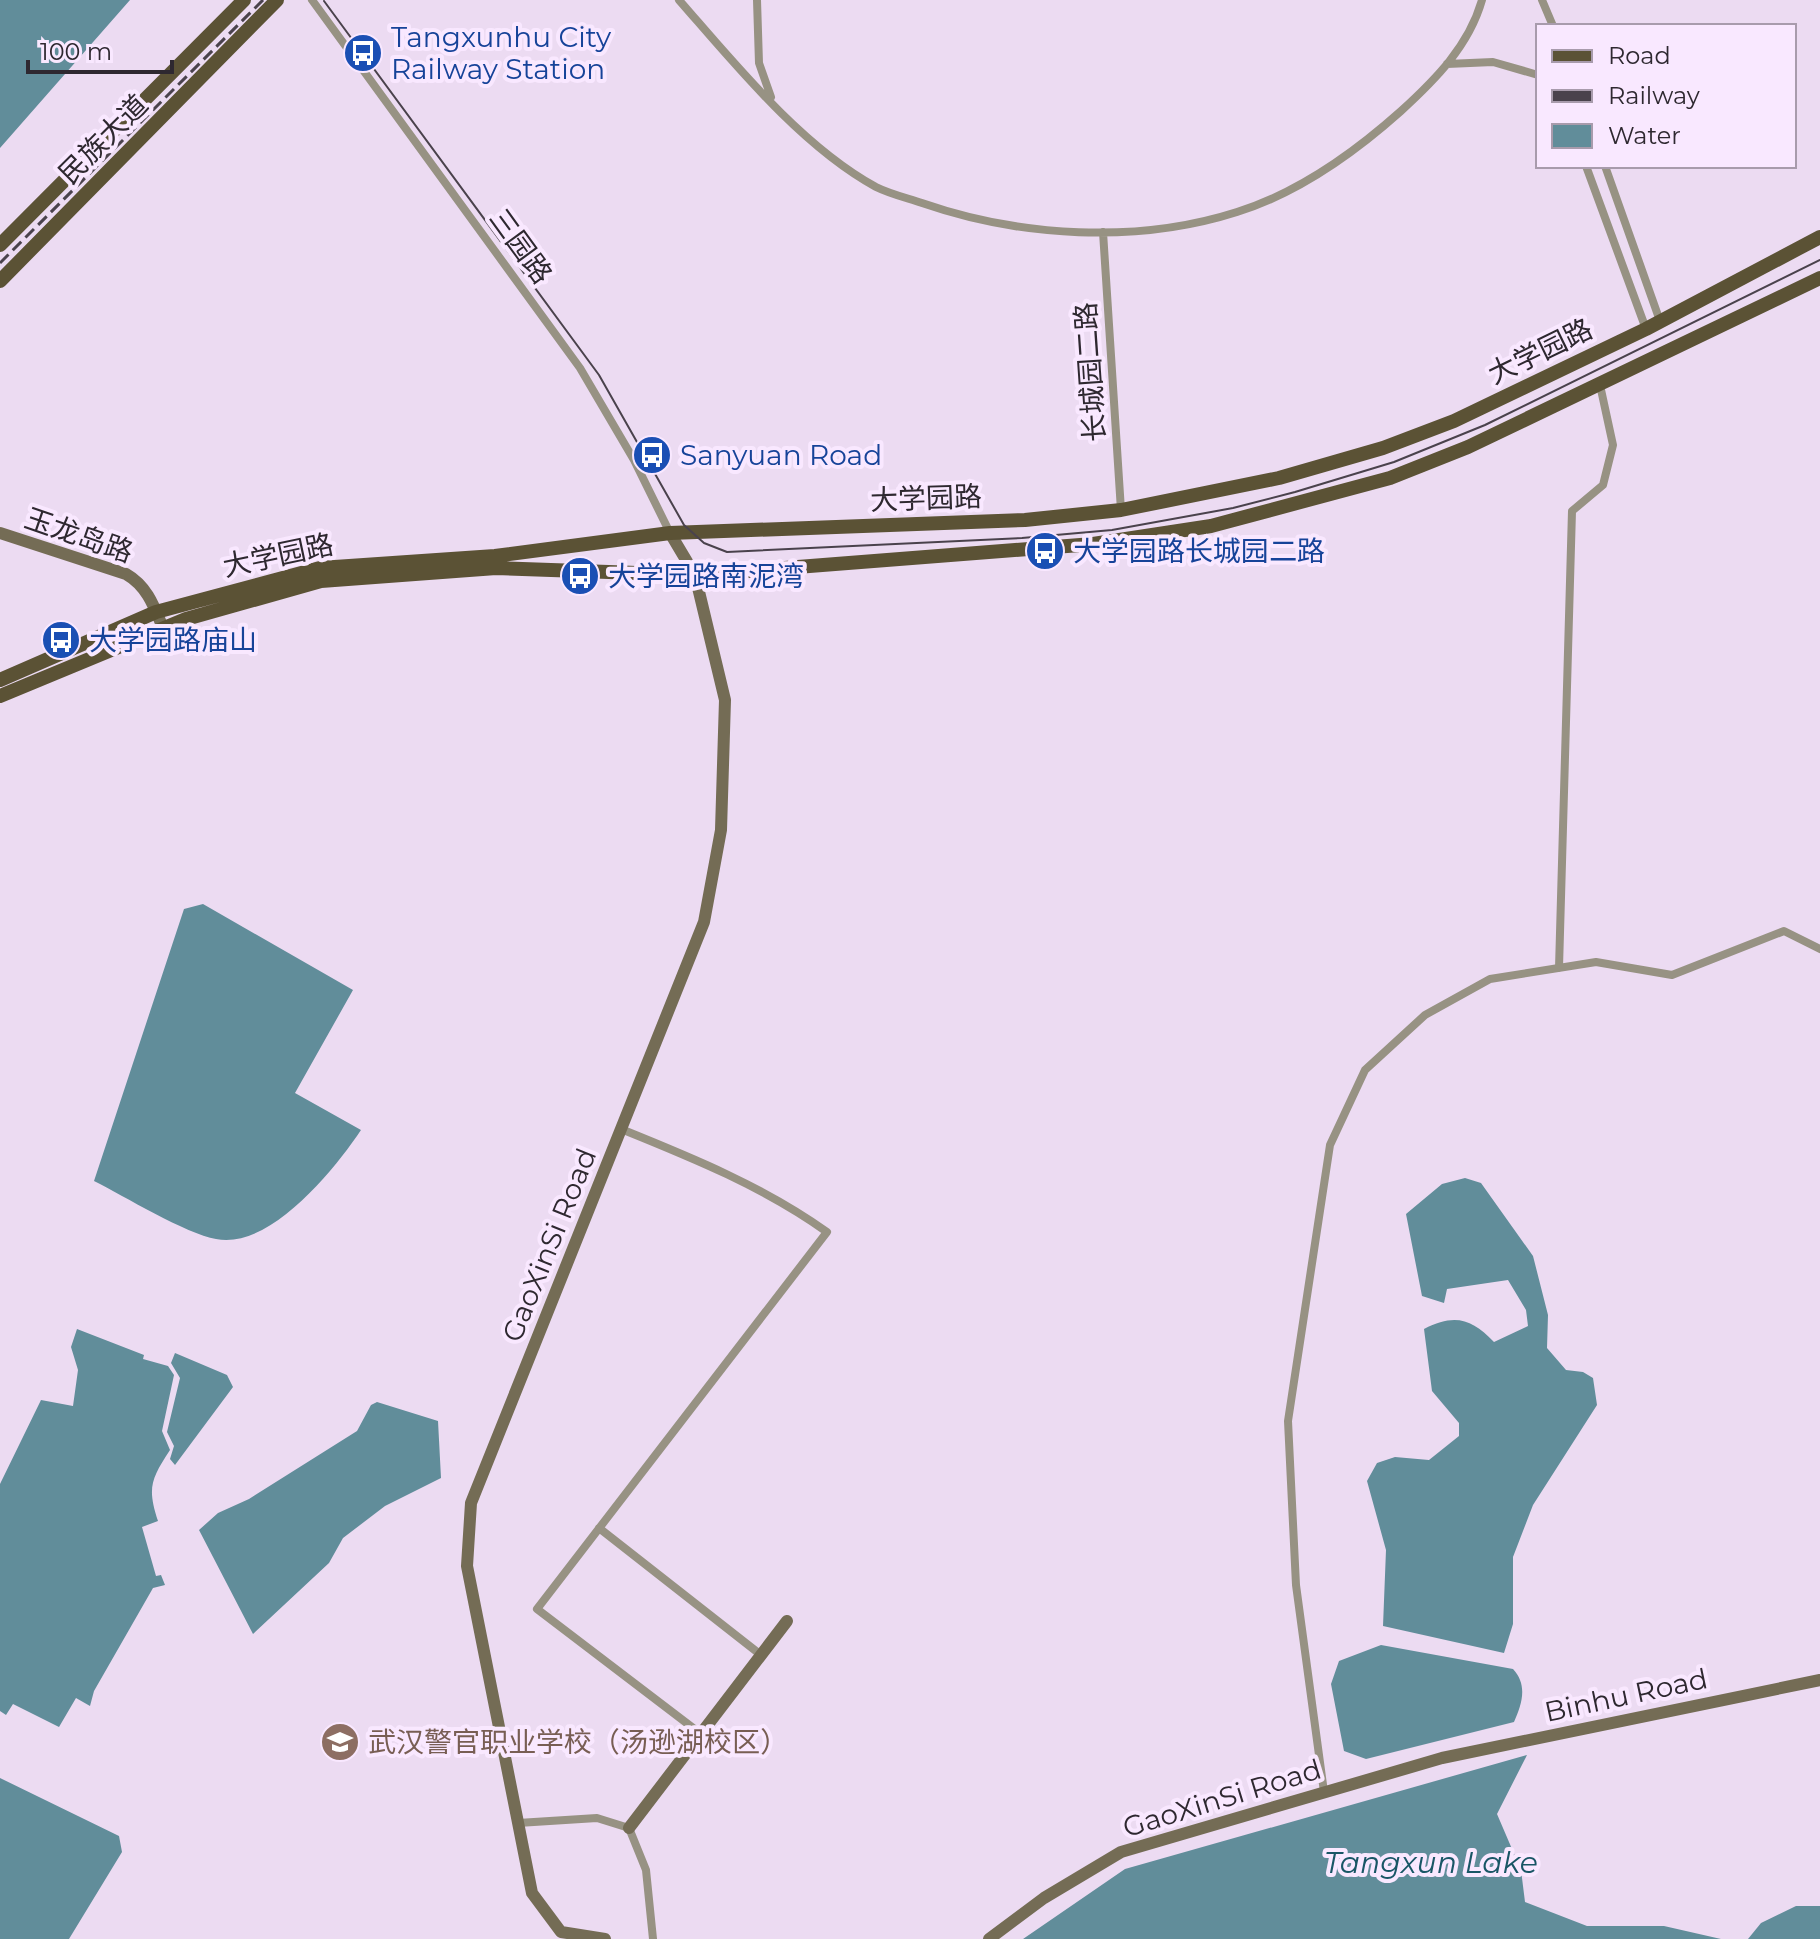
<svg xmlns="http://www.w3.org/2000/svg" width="1820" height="1939" font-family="Montserrat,'Noto Sans SC',sans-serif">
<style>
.water{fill:#618d9a}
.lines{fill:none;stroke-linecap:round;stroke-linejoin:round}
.street{stroke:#979283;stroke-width:8}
.secondary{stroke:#746c55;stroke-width:12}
.primary{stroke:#5b5235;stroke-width:14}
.tram{stroke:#4a424c;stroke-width:2}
.rail{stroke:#4a424c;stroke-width:3;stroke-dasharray:12 6;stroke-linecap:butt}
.labels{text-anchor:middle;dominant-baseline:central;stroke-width:8;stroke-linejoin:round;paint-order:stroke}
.transit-label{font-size:28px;fill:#164399;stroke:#f9e8ff;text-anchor:start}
.street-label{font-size:28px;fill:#2e2830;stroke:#f9e8ff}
.education-label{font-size:28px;fill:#785e54;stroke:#f9e8ff;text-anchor:start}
.water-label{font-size:30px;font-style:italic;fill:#195666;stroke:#f9e8ff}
</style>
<rect width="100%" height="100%" fill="#ecdbf2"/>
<path class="water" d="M0,0H130L0,148Z
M203,904L353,990L295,1093L361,1130C335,1169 270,1250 216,1239C186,1234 124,1196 94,1181L184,909Z
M1465,1178L1481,1183L1533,1256L1548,1315L1547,1348L1566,1370L1583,1372L1593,1378L1597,1405L1533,1505L1513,1557V1624L1504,1653L1383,1626L1386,1550L1367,1481L1377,1463L1395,1457L1429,1460L1459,1436V1423L1432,1391L1424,1329C1455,1313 1472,1319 1494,1342L1528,1326L1526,1310L1508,1280L1447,1289L1444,1303L1422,1296L1406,1214L1442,1184Z
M77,1329L144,1355L143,1359L168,1366L174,1375L162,1431L170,1450C151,1479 147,1488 158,1521L142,1527L156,1576L161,1575L165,1585L153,1588L94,1691L90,1706L76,1698L59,1727L13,1704L6,1715L0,1711V1484L41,1400L73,1406L78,1370L71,1347Z
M175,1353L227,1375L233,1387L175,1465L170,1459L174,1446L167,1432L180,1378L171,1363Z
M377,1402L438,1421L441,1478L385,1506L343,1538L329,1563L253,1634L199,1530L218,1513L249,1499L357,1431L371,1405Z
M1381,1645L1513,1669C1528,1685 1522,1704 1514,1722L1366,1759L1344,1751L1331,1684L1339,1661Z
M1527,1755L1497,1814L1521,1870L1525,1902L1587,1926H1664L1721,1939H1023L1125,1869Z
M0,1778L119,1836L122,1852L69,1939H0Z
M1796,1906H1820V1939H1748L1761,1923Z"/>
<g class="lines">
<path class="street" d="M312,0L580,368L634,460L670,533
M679,0C735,64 801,146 876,187C890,194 907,198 922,203C1020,237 1137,244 1237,212C1298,193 1354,153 1401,111C1435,80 1469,46 1482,0
M757,0L759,63L771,97
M1542,0L1553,26
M1447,64L1493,62L1538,75
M1586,166L1646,329
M1605,166L1660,321
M1103,232L1121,510
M1559,968L1572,511L1603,485L1613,445L1600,385
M621,1129C693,1158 764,1187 827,1232L537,1609L701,1734
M599,1528L761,1655
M1324,1792L1296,1585L1288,1421L1330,1145L1365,1070L1425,1015L1490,979L1596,962L1672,975L1784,931L1820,949
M518,1823L597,1818L629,1828L646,1870L653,1939"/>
<path class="secondary" d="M0,533L126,574C147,586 154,606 163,628
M629,1828L787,1621
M605,1939L561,1932L532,1893L467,1566L471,1503L704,922L721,830L725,700L695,575L670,533
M989,1939L1044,1898L1121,1852L1442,1758L1820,1680"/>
<path class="primary" d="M0,245L244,0
M0,281L277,0
M0,680L156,612L320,568L495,556L670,533L1025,520L1121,510L1279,478L1383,448L1454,421L1646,329L1820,237
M0,696L186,619L321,581L496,568L695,575L1093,544L1211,526L1390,478L1468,447L1820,278"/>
<path class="tram" d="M324,1L599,375L684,525L704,543L727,552L1022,538L1112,530L1233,508L1295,492L1394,462L1485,425L1820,260"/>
<path class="rail" d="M0,263L263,0"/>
</g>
<defs>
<symbol id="bus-disc" viewBox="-11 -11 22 22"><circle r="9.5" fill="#1a4fb4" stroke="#f9e8ff"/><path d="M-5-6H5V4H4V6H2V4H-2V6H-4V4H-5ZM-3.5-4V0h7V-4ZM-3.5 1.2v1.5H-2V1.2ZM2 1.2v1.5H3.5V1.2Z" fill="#fff"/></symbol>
<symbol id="university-disc" viewBox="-11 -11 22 22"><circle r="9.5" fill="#8d6e63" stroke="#f9e8ff"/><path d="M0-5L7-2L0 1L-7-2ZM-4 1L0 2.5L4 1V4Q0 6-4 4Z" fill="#fff"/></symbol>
</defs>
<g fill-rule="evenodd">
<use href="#bus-disc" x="341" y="31" width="44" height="44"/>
<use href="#bus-disc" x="630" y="433" width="44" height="44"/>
<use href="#bus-disc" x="1023" y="529" width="44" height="44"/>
<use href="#bus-disc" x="558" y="554" width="44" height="44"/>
<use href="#bus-disc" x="39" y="618" width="44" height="44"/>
<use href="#university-disc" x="318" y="1720" width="44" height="44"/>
</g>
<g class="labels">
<g class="transit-label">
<text x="391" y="37">Tangxunhu City<tspan x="391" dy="32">Railway Station</tspan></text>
<text x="680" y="455">Sanyuan Road</text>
<text x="1073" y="551">大学园路长城园二路</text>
<text x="608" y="576">大学园路南泥湾</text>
<text x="89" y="640">大学园路庙山</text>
</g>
<g class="street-label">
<text transform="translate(103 139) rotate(-45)">民族大道</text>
<text transform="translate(521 246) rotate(54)">三园路</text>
<text transform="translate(1540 351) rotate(-26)">大学园路</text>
<text transform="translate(1090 372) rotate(-94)">长城园二路</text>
<text transform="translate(926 498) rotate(-2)">大学园路</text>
<text transform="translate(79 535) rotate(19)">玉龙岛路</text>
<text transform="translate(278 555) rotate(-12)">大学园路</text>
<text transform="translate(549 1245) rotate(-68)">GaoXinSi Road</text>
<text transform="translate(1626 1695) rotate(-12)">Binhu Road</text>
<text transform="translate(1222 1798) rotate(-17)">GaoXinSi Road</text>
</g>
<g class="education-label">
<text x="368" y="1742">武汉警官职业学校（汤逊湖校区）</text>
</g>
<g class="water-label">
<text x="1431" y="1862">Tangxun Lake</text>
</g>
</g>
<rect x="1536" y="24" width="260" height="144" fill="#f9e8ff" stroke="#a89bac" stroke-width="2"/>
<rect x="1552" y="50" width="40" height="12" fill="#5b5235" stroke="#a89bac" stroke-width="2"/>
<text x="1608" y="64" font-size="24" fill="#2e2830">Road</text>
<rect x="1552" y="90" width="40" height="12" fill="#4a424c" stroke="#a89bac" stroke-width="2"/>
<text x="1608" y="104" font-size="24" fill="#2e2830">Railway</text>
<rect x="1552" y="124" width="40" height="24" fill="#618d9a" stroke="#a89bac" stroke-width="2"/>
<text x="1608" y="144" font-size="24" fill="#2e2830">Water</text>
<path d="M28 60v12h144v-12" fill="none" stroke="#2e2830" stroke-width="4"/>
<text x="40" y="60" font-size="24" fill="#2e2830" stroke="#f9e8ff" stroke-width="6" paint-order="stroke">100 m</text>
</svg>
